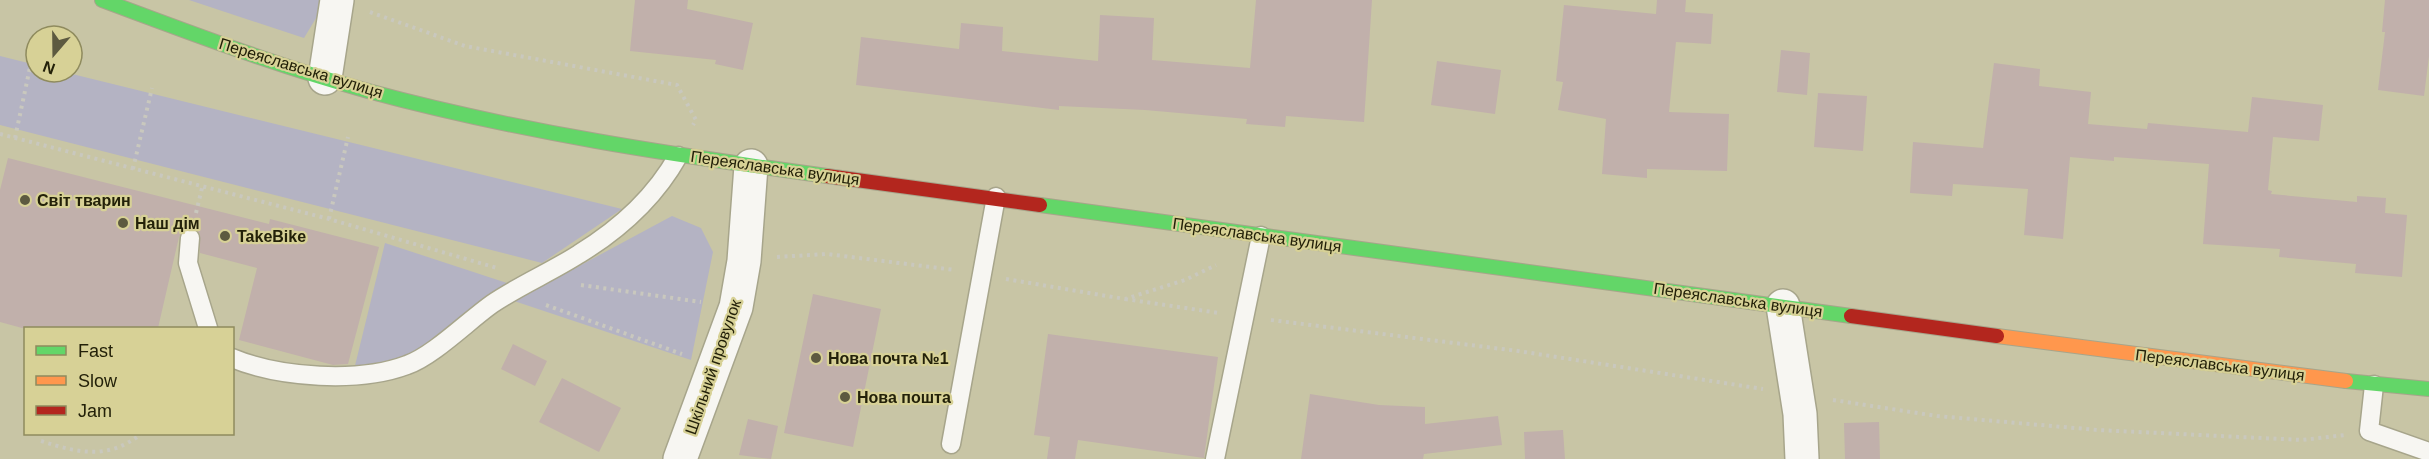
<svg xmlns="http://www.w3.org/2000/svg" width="2429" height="459" font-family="Helvetica,sans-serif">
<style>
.green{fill:#b4b3c3}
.building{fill:#c1b0ab}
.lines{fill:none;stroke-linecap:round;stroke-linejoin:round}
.lane-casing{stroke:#a7a58b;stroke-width:21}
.street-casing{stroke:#a7a58b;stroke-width:36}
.fast-casing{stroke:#a7a58b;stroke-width:16}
.slow-casing{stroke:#a7a58b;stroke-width:16}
.jam-casing{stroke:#a7a58b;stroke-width:16}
.path{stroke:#c9c8be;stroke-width:4;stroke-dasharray:3 4.5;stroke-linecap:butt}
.lane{stroke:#f7f6f2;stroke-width:18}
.street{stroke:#f7f6f2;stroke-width:33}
.fast{stroke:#63d668;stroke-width:14}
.slow{stroke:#ff974d;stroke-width:14}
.jam{stroke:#b3261e;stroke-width:14}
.poi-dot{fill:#5d5a40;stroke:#d7d196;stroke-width:2}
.labels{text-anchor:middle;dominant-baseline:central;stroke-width:4.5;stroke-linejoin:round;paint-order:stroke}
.street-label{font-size:16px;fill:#232109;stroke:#d7d196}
.poi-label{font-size:16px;font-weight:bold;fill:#232109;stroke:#d7d196;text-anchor:start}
</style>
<rect width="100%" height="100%" fill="#c8c5a5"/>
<path class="green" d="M189,0H327L304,38Z
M0,56L36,65V72H64L622,209L542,263L0,125Z
M672,216L701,228L713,252L691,360L514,301Z
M385,243L510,284L407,365L351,382Z"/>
<path class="building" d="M635,0H688L687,9L753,23L743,70L715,64L716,60L630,51Z
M1256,0H1372L1364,122L1286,116L1285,127L1246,124L1247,119L1145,110L1059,106V110L856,85L861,37L959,49L961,23L1003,27L1002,51L1098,61L1100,15L1154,18L1152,60L1250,68Z
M1657,0H1686L1685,12L1713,14L1711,44L1676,42L1669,112L1729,114L1727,171L1647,169V178L1602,174L1606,119L1558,110L1563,82L1556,81L1564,5L1656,14Z
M2385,0H2429V56L2424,96L2378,90L2385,32H2382Z
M1781,50L1810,53L1807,95L1777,92Z
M1437,61L1501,70L1495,114L1431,105Z
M1994,63L2040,69L2039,86L2091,92L2088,124L2147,129L2148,123L2248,132L2252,97L2323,105L2319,141L2273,137L2268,190L2272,191L2271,194L2357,202V196L2386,198L2385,213L2407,215L2402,277L2355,273L2356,264L2279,257L2280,249L2203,244L2209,164L2114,157V161L2070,157L2063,239L2024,235L2028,189L1953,184L1952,196L1910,193L1913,142L1983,148Z
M1818,93L1867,96L1863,151L1814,147Z
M8,158L269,224L270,219L379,247L348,364L333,365L239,340L257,268L200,253V234L191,227L185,228L179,237L158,328H22L0,322V190Z
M813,294L881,309L853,447L784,433Z
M1048,334L1218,357L1204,458L1078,440L1075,459H1047L1050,437L1034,435Z
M513,344L547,361L535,386L501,369Z
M562,378L621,408L599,452L539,422Z
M1310,394L1379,405L1425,407V424L1498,416L1502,445L1424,454L1423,459H1301Z
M748,419L778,426L771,459L739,455Z
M1879,422L1880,459H1845L1844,423Z
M1563,430L1565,459H1525L1524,432Z"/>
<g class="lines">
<defs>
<path id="lane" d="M190,238L188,263L208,328
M232,358C280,378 359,383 407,365C433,356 468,321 492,304C520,285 551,272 579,254C620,229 655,197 678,156
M2374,385L2369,431L2429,452
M951,444L996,197
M1215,459L1261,236"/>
<path id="street" d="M325,78L337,0
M1783,306L1800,414L1802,459
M680,459L736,307L744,261L751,166"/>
<path id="fast" d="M102,0C190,33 278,66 368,91C519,132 673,155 827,176
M1040,205L1851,316
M2346,381L2429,389"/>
<path id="slow" d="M1997,336L2346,381"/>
<path id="jam" d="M827,176L1040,205
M1851,316L1997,336"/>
</defs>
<use href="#lane" class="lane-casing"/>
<use href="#street" class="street-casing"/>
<use href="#fast" class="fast-casing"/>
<use href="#slow" class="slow-casing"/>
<use href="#jam" class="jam-casing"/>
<path class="path" d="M370,12L465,46L677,85L696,120L693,125
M0,134L329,219L497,268
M15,138L32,58
M133,169L152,88
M196,213L202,188
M329,219L348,137
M777,257L827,254L955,270
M1006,279L1125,299L1185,280L1216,265
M581,285L701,302
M1125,299L1219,313
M546,305L682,354
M1271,320L1518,351L1763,389
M1833,400L1937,416L2098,430L2302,440L2345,435
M41,441C81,454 109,459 141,434"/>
<use href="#lane" class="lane"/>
<use href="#street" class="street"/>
<use href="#fast" class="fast"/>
<use href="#slow" class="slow"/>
<use href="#jam" class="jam"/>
</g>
<g class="poi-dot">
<circle cx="25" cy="200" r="6"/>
<circle cx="123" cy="223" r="6"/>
<circle cx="225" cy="236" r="6"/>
<circle cx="816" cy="358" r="6"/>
<circle cx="845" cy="397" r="6"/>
</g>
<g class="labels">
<g class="street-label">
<text transform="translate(301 68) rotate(17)">Переяславська вулиця</text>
<text transform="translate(775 168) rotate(8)">Переяславська вулиця</text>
<text transform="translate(1257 235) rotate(8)">Переяславська вулиця</text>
<text transform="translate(1738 300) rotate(8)">Переяславська вулиця</text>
<text transform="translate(2220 365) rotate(7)">Переяславська вулиця</text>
<text transform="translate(713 367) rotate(-71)">Шкільний провулок</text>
</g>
<g class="poi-label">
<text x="37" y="200">Світ тварин</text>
<text x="135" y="223">Наш дім</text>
<text x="237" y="236">TakeBike</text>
<text x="828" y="358">Нова почта №1</text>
<text x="857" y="397">Нова пошта</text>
</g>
</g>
<rect x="24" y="327" width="210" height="108" fill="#d7d196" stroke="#8f8b5e" stroke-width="1.5"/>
<rect x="36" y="346" width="30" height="9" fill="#63d668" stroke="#8f8b5e" stroke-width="1.5"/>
<text x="78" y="357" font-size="18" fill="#232109">Fast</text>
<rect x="36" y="376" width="30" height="9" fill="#ff974d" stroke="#8f8b5e" stroke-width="1.5"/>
<text x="78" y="387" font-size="18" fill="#232109">Slow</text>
<rect x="36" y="406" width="30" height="9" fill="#b3261e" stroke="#8f8b5e" stroke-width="1.5"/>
<text x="78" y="417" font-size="18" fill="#232109">Jam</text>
<g transform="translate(54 54) rotate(200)"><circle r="28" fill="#d7d196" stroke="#8f8b5e" stroke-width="1.5"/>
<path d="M0-4.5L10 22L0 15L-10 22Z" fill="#5d5a40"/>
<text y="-9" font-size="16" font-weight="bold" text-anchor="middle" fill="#232109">N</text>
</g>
</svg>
